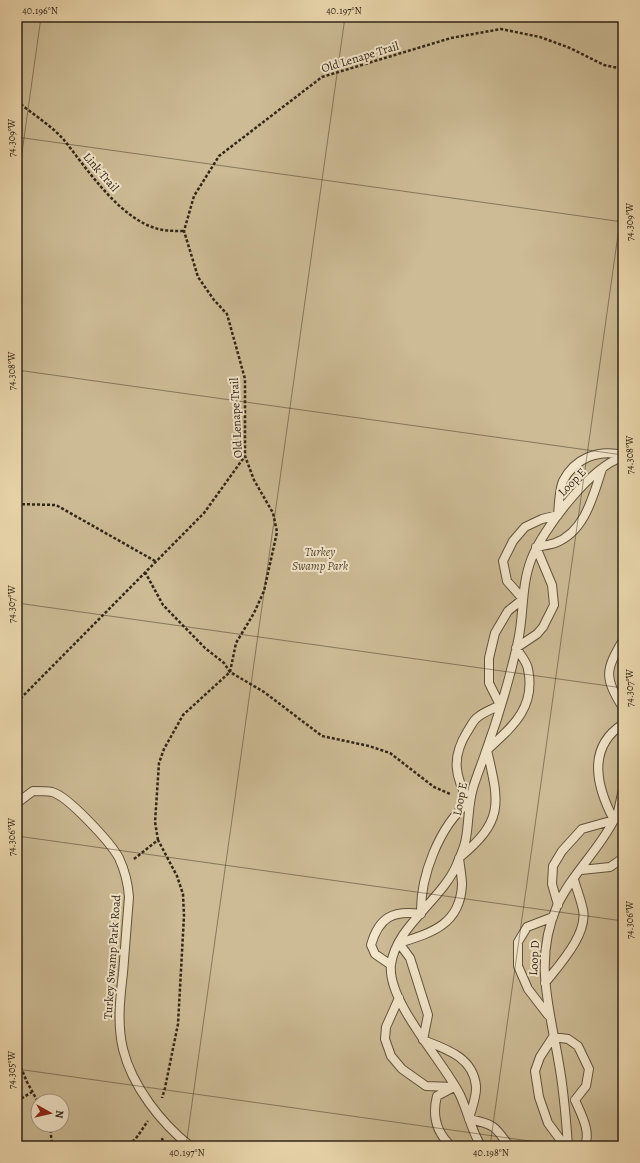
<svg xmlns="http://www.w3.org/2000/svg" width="640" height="1163" font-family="Alegreya,serif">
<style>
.green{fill:#ccbb95;stroke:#7f7056;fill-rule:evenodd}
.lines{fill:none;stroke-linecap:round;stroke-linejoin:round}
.service-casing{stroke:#60533d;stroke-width:10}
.path{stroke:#322617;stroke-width:2.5;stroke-dasharray:3 2;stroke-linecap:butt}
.service{stroke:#f3e6cb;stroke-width:8}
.ticks{fill:none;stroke:#322617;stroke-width:1;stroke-opacity:0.45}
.labels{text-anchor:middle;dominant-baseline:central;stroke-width:4;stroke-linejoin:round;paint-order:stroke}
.street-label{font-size:12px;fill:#322617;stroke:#f3e6cb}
.park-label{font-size:12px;font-style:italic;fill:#584b36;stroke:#f3e6cb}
.neatline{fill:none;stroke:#322617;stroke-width:1.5}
.ticks-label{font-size:10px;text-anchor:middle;fill:#322617}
</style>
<rect width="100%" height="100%" fill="#ecd9af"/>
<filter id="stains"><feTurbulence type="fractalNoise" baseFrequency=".005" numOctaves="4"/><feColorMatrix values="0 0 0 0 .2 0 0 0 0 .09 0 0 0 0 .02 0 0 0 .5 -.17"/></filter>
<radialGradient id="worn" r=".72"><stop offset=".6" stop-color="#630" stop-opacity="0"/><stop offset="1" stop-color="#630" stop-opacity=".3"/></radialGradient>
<path class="green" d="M17,17H623V1146H17ZM38,1101H62V1125H38Z"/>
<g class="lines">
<defs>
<path id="service" d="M623,640C605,671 604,677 623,708
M17,803L33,791C39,791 46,791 52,792C68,796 111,843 119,858C125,871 128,883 129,897C127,922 125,948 123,973C120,998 117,1024 123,1049C132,1086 161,1123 190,1146
M581,870L610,867L623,858
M558,905L552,884L553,866L562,851L582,829L614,820C597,788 586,748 623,724
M391,965L375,954L371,945C379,917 393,910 421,914C420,877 439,826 469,802C455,777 451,758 467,732C470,728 473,720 478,717C484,712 493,709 500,705L489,683V658L495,633L508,611L523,599L507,581L503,561L513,541L525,527L542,519L558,515C559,505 559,490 563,481C575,458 598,449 623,455
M545,983C559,965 588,934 583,910C581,900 577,890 574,880
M399,998L386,1027L385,1039L391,1056L402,1069L426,1086L454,1087L437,1096C432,1115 436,1132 451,1146
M548,1015L528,989L518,966V942L527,927L553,917
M575,1100C581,1114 591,1131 585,1146
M481,1146C471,1130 468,1112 460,1095C444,1062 387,1002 391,965C395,927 443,899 457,864C460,856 465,847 466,838C469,821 468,805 473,788C477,775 482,763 486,751C499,715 510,678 518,641C524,615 521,586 531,560C542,530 591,466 623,457
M509,1146C495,1126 494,1124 469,1119C471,1110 477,1096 476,1086C473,1057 446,1049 423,1040L428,1015L410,958L399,943C431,933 460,925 462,885C462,877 460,867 459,858C505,820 499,803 487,750C512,727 536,708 528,669C527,662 520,654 516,648L537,634L543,627L554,605L552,585L536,547C542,546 549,545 555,543C585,532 593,496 602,469
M565,1146L548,1123L539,1097L535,1071L540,1057L553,1037L568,1039L578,1046L589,1069L586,1086L575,1100
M568,1146C566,1119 564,1091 559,1064C550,1009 533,961 557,906C571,875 598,851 614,820L618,812L623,789"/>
</defs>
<use href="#service" class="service-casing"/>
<path class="path" d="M17,101C32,114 51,125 64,140C88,170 122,223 163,230C170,231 177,231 184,231
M17,504L56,505L155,561
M145,572L163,605L205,648L224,663L230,672L264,692L322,736L369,746L390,753L434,787L450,794
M17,702L204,513L245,456
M158,840L155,822L159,763L164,749L183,715L230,672L236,643L254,613L264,591L277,532L273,513L254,480L245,456V379L227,314L214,300L198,277L184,231L194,196L219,156L322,77L451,38L501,29L540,37L570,48L604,65L623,69
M134,859L158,840L177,876L183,894L184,916L178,1024L165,1088L162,1098
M17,1058L27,1082L38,1102
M17,1101L32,1092
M50,1125L52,1146
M162,1138L164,1146
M68,1146C86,1143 119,1151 133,1141C139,1136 143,1127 148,1121"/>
<use href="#service" class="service"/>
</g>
<path class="ticks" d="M17,137L623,222M17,188L41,17M17,370L623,455M17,603L623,688M17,836L623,921M17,1069L565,1146M186,1146L345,17M490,1146L623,199"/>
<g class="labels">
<g class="street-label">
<text transform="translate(360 57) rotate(-17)">Old Lenape Trail</text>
<text transform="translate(101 172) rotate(49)">Link Trail</text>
<text transform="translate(236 418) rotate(-93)">Old Lenape Trail</text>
<text transform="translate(572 482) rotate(-46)">Loop E</text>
<text transform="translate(460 799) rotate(-79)">Loop E</text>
<text transform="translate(112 957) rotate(-86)">Turkey Swamp Park Road</text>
<text transform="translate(534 958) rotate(-87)">Loop D</text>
</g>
<g class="park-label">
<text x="320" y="552">Turkey<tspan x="320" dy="14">Swamp Park</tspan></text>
</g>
</g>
<rect width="640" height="1163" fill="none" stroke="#ecd9af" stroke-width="44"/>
<g transform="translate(50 1113) rotate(98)"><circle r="19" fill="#f3e6cb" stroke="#a69983"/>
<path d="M0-3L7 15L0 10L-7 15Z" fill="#8f2418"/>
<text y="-6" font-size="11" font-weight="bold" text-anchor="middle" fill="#322617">N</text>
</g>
<rect x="22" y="22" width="596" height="1119" class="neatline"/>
<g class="ticks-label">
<text x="40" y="14">40.196°N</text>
<text x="344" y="14">40.197°N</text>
<text transform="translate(11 138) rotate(-90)" y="4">74.309°W</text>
<text transform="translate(629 222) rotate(-90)" y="4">74.309°W</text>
<text transform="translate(11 371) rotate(-90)" y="4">74.308°W</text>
<text transform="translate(629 455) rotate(-90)" y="4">74.308°W</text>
<text transform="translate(11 604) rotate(-90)" y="4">74.307°W</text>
<text transform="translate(629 688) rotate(-90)" y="4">74.307°W</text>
<text transform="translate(11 837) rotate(-90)" y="4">74.306°W</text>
<text transform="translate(629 920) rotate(-90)" y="4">74.306°W</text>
<text transform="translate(11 1070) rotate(-90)" y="4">74.305°W</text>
<text x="187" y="1156">40.197°N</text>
<text x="491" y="1156">40.198°N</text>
</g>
<rect width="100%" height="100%" filter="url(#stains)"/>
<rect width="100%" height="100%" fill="url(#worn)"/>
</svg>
